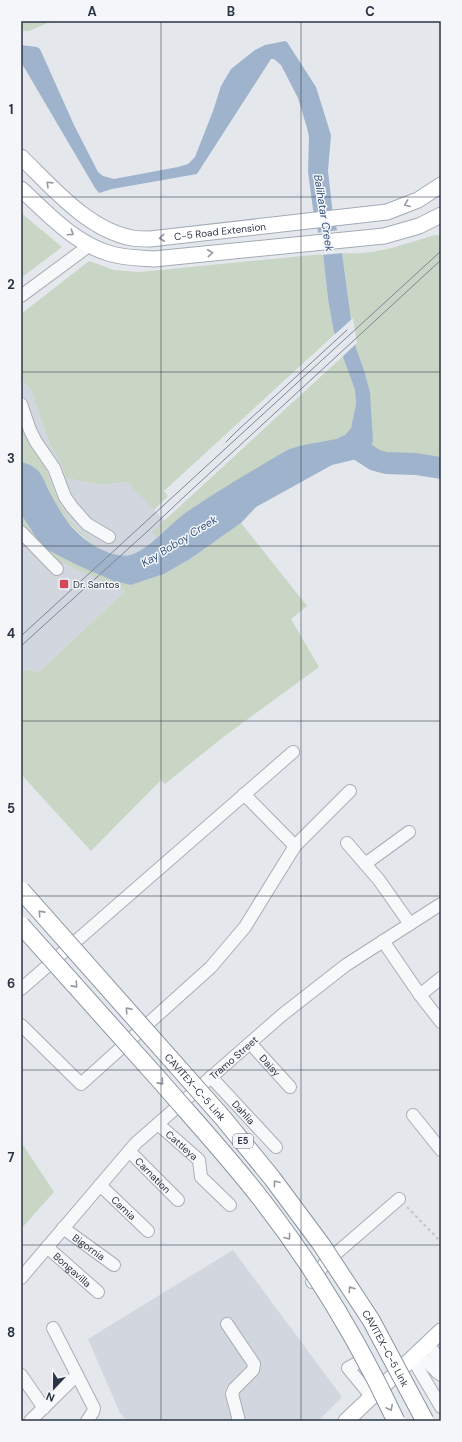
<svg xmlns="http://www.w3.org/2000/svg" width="462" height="1442" font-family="'DM Sans',sans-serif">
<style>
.built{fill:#d2d6de}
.green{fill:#c9d6c5}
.water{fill:#9fb4cc}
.pier{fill:#e4e7ec}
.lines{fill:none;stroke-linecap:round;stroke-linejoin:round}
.river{stroke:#9fb4cc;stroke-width:22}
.minor-casing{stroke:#a9aeb7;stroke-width:14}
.major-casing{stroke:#a3abb8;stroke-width:17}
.path{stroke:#c2c5cb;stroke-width:2;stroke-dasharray:3 3;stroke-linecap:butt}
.minor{stroke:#f7f8fa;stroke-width:12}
.major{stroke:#fff;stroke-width:15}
.tram{stroke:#7d8696;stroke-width:1}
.highway-bridge-casing{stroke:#8b94a3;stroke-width:19;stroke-linecap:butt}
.highway-bridge{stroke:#fff;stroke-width:17}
.oneway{stroke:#959aa2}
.grid{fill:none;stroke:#2b3445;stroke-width:1;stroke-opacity:0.55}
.poi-dot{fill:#d1495b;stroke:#f4f6f9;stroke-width:1.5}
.labels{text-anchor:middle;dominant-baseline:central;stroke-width:3;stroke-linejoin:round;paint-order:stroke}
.shield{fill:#f4f6f9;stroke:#676e7b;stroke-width:1}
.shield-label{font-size:9px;font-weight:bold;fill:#2b3445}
.street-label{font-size:10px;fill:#2b3445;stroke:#f4f6f9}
.poi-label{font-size:10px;fill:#2b3445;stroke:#f4f6f9;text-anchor:start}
.water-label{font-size:11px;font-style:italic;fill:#34527a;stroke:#f4f6f9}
.neatline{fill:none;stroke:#2b3445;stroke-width:1.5}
.grid-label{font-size:13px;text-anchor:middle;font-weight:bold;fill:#2b3445}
</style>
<rect width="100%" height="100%" fill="#e4e7ec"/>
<path class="built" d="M21,379L31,390L50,445L61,464L66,478L100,485L127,482L170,526L139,552L132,555L119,556L102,550L78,529L70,520L61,505L48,475L24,433L21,424Z
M21,514L28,523L131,585L39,672L26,670L21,674Z
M233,1250L342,1397L318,1421H127L120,1413L88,1339Z"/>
<path class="green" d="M21,21H52L29,31H21Z
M21,213L62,247L21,278Z
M435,235H441V459C417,457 393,458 371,447L373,441L363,367L356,348L351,319L342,253C374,256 405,244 435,235Z
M323,254L328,299L335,334L164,491L168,496L154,510L127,482L100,485L66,478L61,464L50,445L31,390L21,379V314L89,261L114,270L140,272Z
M343,356L355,390L356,404L351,428L345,435L336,439L289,449L187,512L157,537L152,532Z
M21,424L30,445L43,463L61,505L70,520L78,529L102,550C67,529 57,507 39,472L34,467L21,462Z
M21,514L41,545L48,550L77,565L114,581L131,585L164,574L190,559L241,523L307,606L291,619L319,667L222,738L165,784L161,780L91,851L21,774V674L26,670L39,672L125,591L47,556L21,527Z
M21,1142L54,1192L21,1229Z"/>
<path class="water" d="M285,41L287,42L316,87L331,135L328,171L332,207L342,253L351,319L356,348L363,367L370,392L373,441L371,447L357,459L332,465L256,507L241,523L190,559L164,574L131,585L114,581L77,565L48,550L41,545L21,514V462C26,463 31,465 35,468C42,473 45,483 49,491C55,502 61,513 68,522C80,539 109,559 130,555C146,552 173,521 188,511C221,489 255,469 289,449L304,445L336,439L345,435L351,428L356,404L355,390L334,332L328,299L323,254L313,209L308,172L309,137L307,128L298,98L281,65L274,59H271L197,174L112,189L99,193L95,188L21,62V45L37,47L40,49L74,125L98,172L103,176L114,179L178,167L188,164L195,157L213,111L221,86L231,69L255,50L265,45Z"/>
<path class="pier" d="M339,230L344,253L321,255L316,233Z
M353,318L357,343L341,358L333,336Z"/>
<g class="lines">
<path class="river" d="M352,445L375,460L386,463L416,464L441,468"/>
<defs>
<g id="minor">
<path d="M21,296L90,245"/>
<path d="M21,404L30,430L36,442L54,468L65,497L72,507L87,524L109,537"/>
<path d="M21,532L57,569"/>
<path d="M244,794L295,846"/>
<path d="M347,843L379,880L410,924"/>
<path d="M365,864L409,832"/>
<path d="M383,941L420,995L441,1022"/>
<path d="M21,989L293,752"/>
<path d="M420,995L441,978"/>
<path d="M21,1025L81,1084L211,967L245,927L295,846L350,791"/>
<path id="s1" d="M250,1043L290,1087"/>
<path id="s2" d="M211,1077L276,1147"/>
<path d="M413,1115L441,1150"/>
<path id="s3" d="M158,1124L199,1160L201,1177L230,1205"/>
<path id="s4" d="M129,1151L178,1200"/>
<path id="s5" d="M100,1185L148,1231"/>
<path id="s6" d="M63,1228L114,1265"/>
<path id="s7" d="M47,1247L98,1292"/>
<path id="s8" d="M21,1278L136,1143L282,1015L346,965L441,904"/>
<path d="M312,1282L325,1263L399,1199"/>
<path d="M227,1324L254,1364L253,1370L234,1389L232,1394L239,1421"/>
<path d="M53,1328L94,1408L93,1412L87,1421"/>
<path d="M427,1344L441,1360"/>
<path d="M363,1351L361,1361L348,1368L371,1396"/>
<path d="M418,1353L438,1373L441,1375"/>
<path d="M412,1358L441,1407"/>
<path d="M21,1375L44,1408"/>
<path d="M30,1421L77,1375"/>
</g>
<g id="major">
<path id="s9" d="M21,157C52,187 88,230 132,238C138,239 144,239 150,239L387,212L418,200L441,185"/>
<path d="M21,189C47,213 73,242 108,253C123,258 139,258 154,259L384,236L419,226L441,215"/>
<path d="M346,1421L441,1331"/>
</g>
</defs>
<use href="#minor" class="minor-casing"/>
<use href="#major" class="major-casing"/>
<path class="path" d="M407,1207L441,1242"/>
<use href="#minor" class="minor"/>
<use href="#major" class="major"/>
<path class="tram" d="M226,442L237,431L347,330
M21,636L441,251
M21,646L150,529L186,495L441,260"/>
<defs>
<g id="highway-bridge">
<path id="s10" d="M21,890L223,1118L272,1178L321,1244L371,1320L425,1421"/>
<path d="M21,925C68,978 115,1031 163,1084C196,1122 230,1159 261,1199C313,1266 360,1344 396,1421"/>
</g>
</defs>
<use href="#highway-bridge" class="highway-bridge-casing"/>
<use href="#highway-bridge" class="highway-bridge"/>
</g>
<defs><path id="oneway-chevron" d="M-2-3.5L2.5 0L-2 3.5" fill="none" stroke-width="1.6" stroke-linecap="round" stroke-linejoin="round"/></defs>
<g class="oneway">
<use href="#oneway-chevron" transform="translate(49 184) rotate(-136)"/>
<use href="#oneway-chevron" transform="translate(407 204) rotate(159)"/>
<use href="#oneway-chevron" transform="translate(71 233) rotate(34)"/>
<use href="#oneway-chevron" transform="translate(162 238) rotate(174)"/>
<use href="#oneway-chevron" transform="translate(210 253) rotate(-6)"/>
<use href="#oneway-chevron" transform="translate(41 913) rotate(-132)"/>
<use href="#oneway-chevron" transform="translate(75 985) rotate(48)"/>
<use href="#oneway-chevron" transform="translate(128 1010) rotate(-132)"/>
<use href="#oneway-chevron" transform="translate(161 1082) rotate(48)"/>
<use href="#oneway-chevron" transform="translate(276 1183) rotate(-127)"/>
<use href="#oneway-chevron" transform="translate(288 1237) rotate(54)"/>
<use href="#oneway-chevron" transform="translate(351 1289) rotate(-123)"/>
<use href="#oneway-chevron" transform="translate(390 1408) rotate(63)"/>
</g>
<path class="grid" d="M161,21V1421M301,21V1421M21,197H441M21,372H441M21,546H441M21,721H441M21,896H441M21,1070H441M21,1245H441"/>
<rect class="poi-dot" x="59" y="579" width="10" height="10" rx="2"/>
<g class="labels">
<rect class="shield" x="233" y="1134" width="20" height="14" rx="3"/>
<g class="shield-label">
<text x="243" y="1141">E5</text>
</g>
<g class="street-label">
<text stroke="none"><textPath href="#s9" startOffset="228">C-5 Road Extension</textPath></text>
<text stroke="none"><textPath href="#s8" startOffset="307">Tramo Street</textPath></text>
<text stroke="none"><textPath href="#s1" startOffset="30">Daisy</textPath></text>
<text stroke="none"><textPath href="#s10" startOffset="263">CAVITEX–C-5 Link</textPath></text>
<text stroke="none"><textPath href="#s2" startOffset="48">Dahlia</textPath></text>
<text stroke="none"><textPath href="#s3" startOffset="32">Cattleya</textPath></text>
<text stroke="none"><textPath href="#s4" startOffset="34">Carnation</textPath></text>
<text stroke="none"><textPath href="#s5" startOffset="33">Camia</textPath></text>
<text stroke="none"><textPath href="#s6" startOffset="32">Bigornia</textPath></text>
<text stroke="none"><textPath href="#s7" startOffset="34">Bongavilla</textPath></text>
<text stroke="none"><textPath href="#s10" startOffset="587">CAVITEX–C-5 Link</textPath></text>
</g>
<g class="poi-label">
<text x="73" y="584">Dr. Santos</text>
</g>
<g class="water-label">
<text transform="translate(324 213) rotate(81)">Balihatar Creek</text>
<text transform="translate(179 541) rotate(-32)">Kay Boboy Creek</text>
</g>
</g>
<rect width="462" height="1442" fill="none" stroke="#f4f6f9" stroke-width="44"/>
<g transform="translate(54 1388) rotate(202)" stroke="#f4f6f9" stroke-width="3" paint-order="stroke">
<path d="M0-3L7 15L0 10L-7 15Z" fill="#2b3445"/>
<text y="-6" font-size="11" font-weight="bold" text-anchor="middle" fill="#2b3445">N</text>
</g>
<rect x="22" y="22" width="418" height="1398" class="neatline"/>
<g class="grid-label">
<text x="92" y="16">A</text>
<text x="231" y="16">B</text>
<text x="370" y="16">C</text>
<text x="11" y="114">1</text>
<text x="11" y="289">2</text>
<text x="11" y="463">3</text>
<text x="11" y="638">4</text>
<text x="11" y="813">5</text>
<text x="11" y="988">6</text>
<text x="11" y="1162">7</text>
<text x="11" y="1337">8</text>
</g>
</svg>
